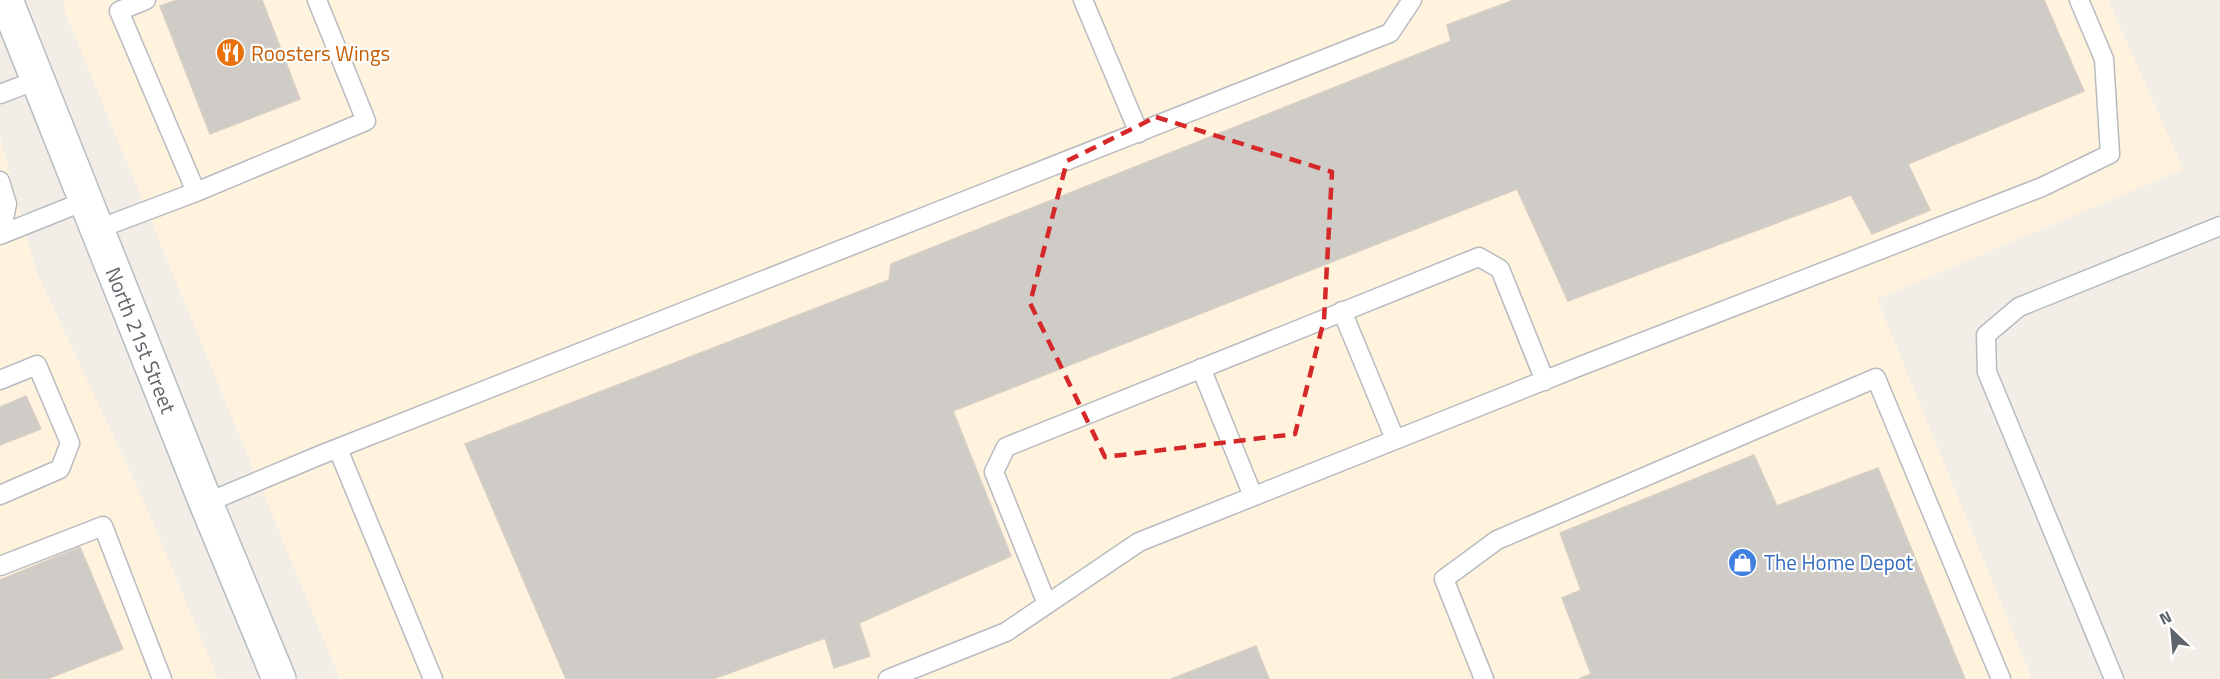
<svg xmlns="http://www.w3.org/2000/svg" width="2220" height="679" font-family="'Titillium Web',sans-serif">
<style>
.commercial{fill:#fff3de}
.building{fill:#cfcbc6;stroke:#d7cfc4;stroke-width:1.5}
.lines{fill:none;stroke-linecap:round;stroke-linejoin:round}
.lane-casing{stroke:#b7bbbf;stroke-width:21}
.secondary-casing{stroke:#b8bdc2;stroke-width:36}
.lane{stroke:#fff;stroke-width:18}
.secondary{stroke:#fff;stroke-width:33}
.marked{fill:none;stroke:#d62828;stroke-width:4.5;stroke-dasharray:12 8;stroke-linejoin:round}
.labels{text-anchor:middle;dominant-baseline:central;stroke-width:4.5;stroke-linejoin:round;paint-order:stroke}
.food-label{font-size:21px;fill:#c56008;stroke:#fff;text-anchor:start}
.street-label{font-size:21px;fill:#5e6469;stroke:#fff}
.shop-label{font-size:21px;fill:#366cbe;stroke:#fff;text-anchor:start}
</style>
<rect width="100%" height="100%" fill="#f2eee7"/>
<path class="commercial" d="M66,0H2108L2183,169L1877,299L2032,679H340L63,7Z
M0,137L36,271L145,504L218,679H0Z"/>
<path class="building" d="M177,0H262L300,99L210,134L160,6Z
M1514,0H2044L2084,91L1908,164L1930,210L1872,234L1851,195L1568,301L1517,189L953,411L1011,556L859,623L870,656L834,668L825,638L713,679H566L465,444L889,280L891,264L1451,41L1447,25Z
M26,396L41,429L0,445V407Z
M1754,455L1777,506L1878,468L1965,679H1579L1591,674L1562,598L1581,590L1560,533Z
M80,547L123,649L47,679H0V580Z
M1256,646L1269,679H1171Z"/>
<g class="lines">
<defs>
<path id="lane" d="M146,0L119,11L196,192
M1083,0L1139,133
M0,94L37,80
M0,181L7,204L1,234
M98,229L196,192L366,121L317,0
M0,235L85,201
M1342,311L1395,439
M1201,368L1253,496
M0,380L37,365L70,443L60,469L0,495
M338,449L433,679
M206,503L318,456L1390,33L1412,0
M0,566L103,526L162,679
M1047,604L994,472L1006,447L1479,257L1500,269L1545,381
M888,679L1006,632L1139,542L1578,367L2042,187L2110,154L2104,59L2079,0
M1484,679L1444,579L1497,540L1876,378L2001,679
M2114,679L1987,372L1986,335L2019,307L2220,226"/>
<g id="secondary">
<path id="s1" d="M6,0L206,503L279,679"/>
</g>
</defs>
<use href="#lane" class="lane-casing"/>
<use href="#secondary" class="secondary-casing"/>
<use href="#lane" class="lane"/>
<use href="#secondary" class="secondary"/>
</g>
<path class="marked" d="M1156,117L1332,172L1324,320L1295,434L1105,457L1030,303L1067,161Z"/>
<defs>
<symbol id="restaurant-disc" viewBox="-11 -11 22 22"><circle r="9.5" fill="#e8710a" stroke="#fff"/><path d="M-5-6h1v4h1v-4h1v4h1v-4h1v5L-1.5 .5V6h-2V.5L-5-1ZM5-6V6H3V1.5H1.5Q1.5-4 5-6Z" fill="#fff"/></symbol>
<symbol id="shop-disc" viewBox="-11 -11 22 22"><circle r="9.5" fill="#3f7fe0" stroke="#fff"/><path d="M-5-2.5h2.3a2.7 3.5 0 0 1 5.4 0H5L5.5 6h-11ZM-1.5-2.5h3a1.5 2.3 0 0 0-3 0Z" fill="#fff"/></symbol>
</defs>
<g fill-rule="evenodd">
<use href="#restaurant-disc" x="214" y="36" width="33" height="33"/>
<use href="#shop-disc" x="1726" y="546" width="33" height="33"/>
</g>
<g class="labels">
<g class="food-label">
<text x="251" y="53">Roosters Wings</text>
</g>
<g class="street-label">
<text stroke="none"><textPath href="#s1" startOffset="366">North 21st Street</textPath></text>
</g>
<g class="shop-label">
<text x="1764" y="562">The Home Depot</text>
</g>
</g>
<g transform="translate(2172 631) rotate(334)" stroke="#ffffff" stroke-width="4.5" paint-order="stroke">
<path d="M0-4.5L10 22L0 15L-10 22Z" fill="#5e6469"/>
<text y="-9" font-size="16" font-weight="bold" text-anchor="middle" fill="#5e6469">N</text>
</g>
</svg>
